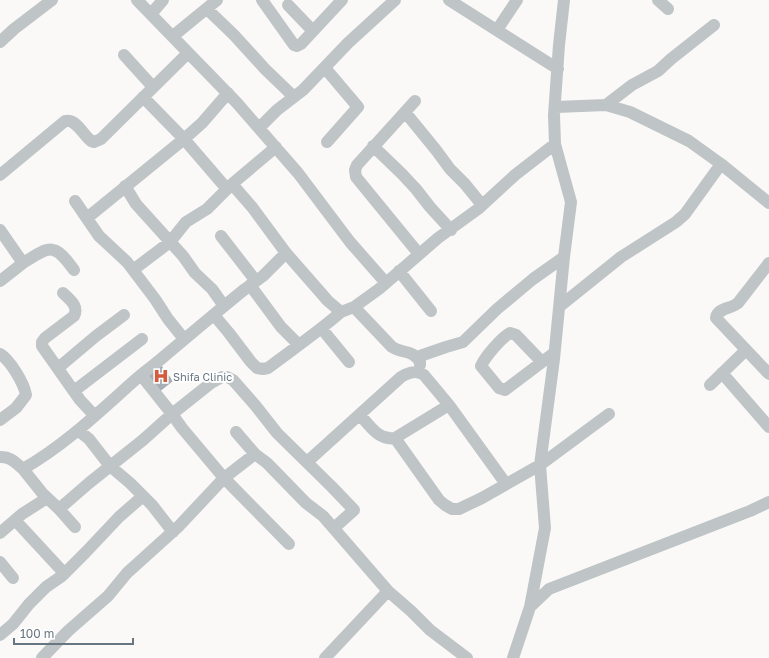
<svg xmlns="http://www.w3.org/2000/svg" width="769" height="658" font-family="'Golos Text',sans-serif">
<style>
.building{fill:#a7aeb4}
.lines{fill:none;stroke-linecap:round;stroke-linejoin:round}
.minor{stroke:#bfc4c7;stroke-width:12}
.labels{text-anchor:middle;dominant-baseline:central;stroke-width:4;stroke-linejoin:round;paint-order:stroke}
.poi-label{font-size:11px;fill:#677680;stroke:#fff;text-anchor:start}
</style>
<rect width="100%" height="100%" fill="#faf9f8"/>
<path class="building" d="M161,365L173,381L158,393L145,376Z"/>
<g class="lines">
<path class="minor" d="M137,0L237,103L298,173L350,242L386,283
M262,0L294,45L297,46L301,44L342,0
M449,0L558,69
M658,0L668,9
M288,5L313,31
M207,9L234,35L265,69L294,97
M151,14L163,0
M497,30L517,0
M173,36L217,0
M0,42L14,29L52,0
M124,55L153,87
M325,68L358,107L327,142
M143,97L184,139L202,123L228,93
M415,101L357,165L355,170L356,177L419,254
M606,105L632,85L658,71L671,59L714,25
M556,107L606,105L630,112L689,141L721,164L769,203
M405,112L436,150L450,169L465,184L482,205
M259,128L277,110L303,90L348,43L395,0
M373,146L402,174L416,189L430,207L451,230
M0,175L65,121C76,118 83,135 91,141L94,142L101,139L188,53
M232,184L252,207L286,253
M125,186L136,204L183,256L195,273L212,289L224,306
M75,201L99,236L127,262L155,299L168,319L184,339
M87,218L184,139L227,189
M0,230L23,263C50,246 54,242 74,270
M221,236L256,281
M769,263L738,303C731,309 717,308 716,318L769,374
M133,270L170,242L186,222L207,209L232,184L276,147
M399,271L431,311
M0,281L23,263
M250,285L281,327L299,345
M63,293C70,300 79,306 74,316L45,338L42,342V346L80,400L94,415
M560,306L621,257L676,222L685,214L721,164
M354,307L392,347C403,354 412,349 420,362V365
M214,315L229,333L251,362L257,368L263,369L268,368C293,349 318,332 341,312
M322,329L349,362
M0,354C10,360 24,383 26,395L16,408L0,420
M417,357L446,347L463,342L497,309L533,279L564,257
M542,362L516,335L510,333C501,338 485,357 481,366L499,388L505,390L554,353
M58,368L96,336L124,315
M722,373L769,427
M141,375L172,414L182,428L224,478L289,544
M710,385L746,350
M74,391L142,339
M360,415C370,426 379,441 395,438L449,405
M79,431L89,439L110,466L130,483L152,505L173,532
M236,432L255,454
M395,438L439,500L445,505L452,509H459L482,498L540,465L609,414
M0,457C10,456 16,463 23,469C65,445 99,412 135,380C145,371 157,363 168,353C193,332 219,310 245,289L263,276L286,253L328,301L341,312L354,307L379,289L438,238L478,209L515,175L555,144
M307,462L401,377C409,372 416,370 424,375L449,405L506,484
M23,469L43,494L59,509L89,483L143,440L172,414L211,383L222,377H227L233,380L255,405L277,433L332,487L354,510L334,528
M59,509L75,527
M15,520L64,573
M0,533L22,514L47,498
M0,562L13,578
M530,607L549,589L750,511L769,502
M0,635L13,624L29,604L46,587L62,576L85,553L119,517L143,496
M42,658L68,631L108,596L127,573L179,526L224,478L255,454L267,463L306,503L323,516L388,591L411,611L430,630L467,658
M325,658L388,591
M513,658L530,607L545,528L540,465L554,359L564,257L571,202L555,144L554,115L559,45L564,0"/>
</g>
<defs>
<symbol id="hospital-bare" viewBox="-9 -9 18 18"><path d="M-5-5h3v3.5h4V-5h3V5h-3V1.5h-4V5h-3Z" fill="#d45c3e" stroke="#fff" stroke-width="2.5" paint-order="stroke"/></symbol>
</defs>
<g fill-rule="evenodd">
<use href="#hospital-bare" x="150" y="365" width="22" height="22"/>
</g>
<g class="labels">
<g class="poi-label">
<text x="173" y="376">Shifa Clinic</text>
</g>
</g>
<path d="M14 638v6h119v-6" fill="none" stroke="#677680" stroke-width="2"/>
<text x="20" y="638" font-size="12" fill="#677680" stroke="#ffffff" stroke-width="3" paint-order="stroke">100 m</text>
</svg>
